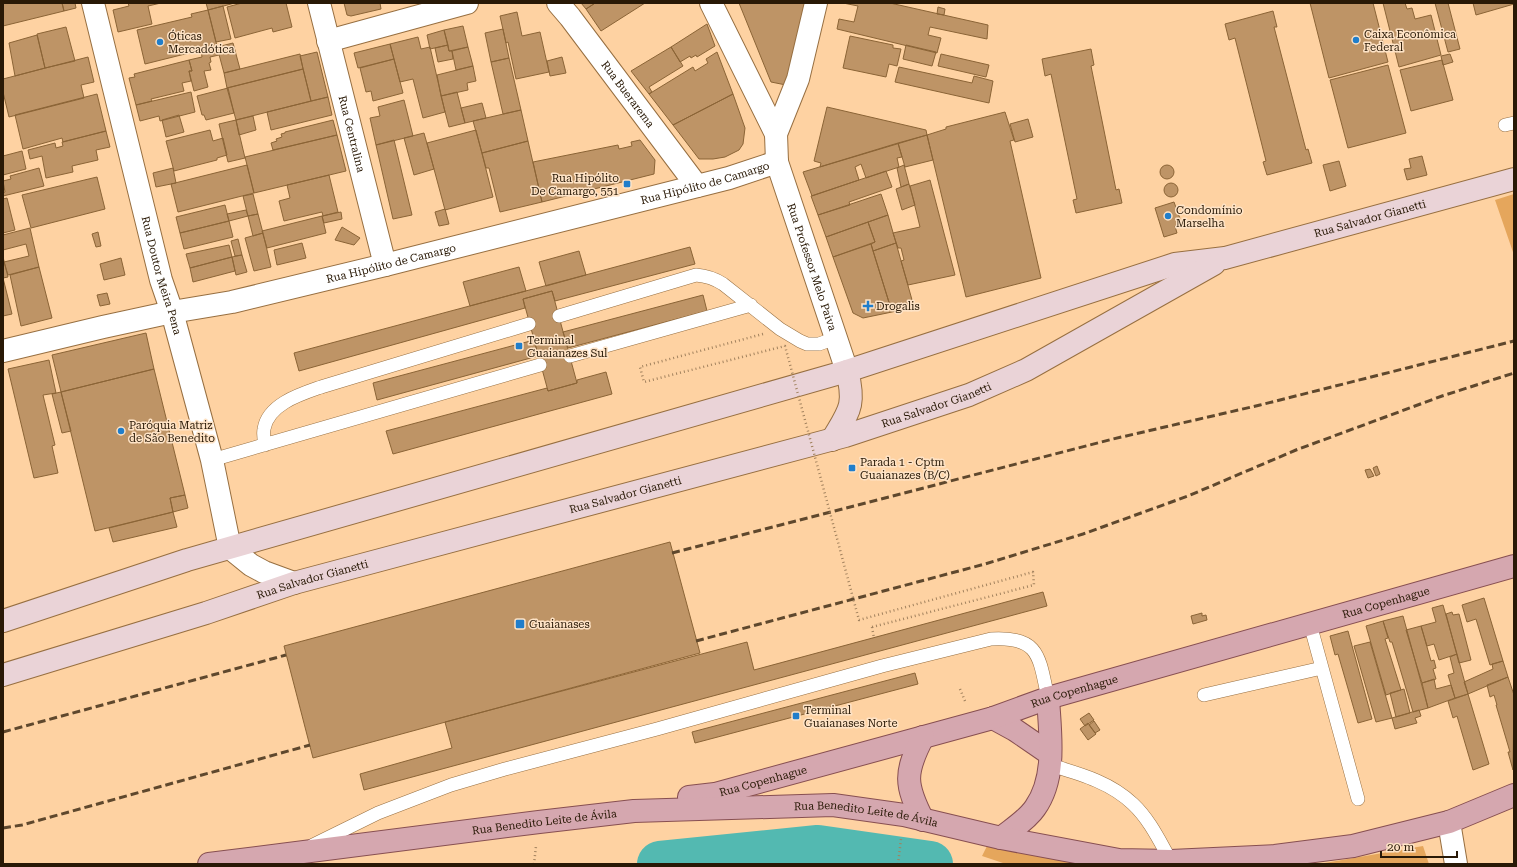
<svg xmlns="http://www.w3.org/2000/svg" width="1517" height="867" font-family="'Roboto Serif',serif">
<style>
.green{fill:#e5a65c}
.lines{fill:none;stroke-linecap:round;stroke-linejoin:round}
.river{stroke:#53b9b1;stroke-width:46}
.building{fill:#be9466;stroke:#8b6436}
.lane-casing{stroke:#976f41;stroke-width:14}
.street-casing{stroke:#976f41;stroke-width:24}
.secondary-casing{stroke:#976f41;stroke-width:24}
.primary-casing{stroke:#874f51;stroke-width:24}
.path{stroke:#a2825e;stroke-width:2.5;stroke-dasharray:1 3;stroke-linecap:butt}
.lane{stroke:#fff;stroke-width:13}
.street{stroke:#fff;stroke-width:22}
.secondary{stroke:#ead3d7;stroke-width:22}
.primary{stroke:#d5a7af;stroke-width:22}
.rail{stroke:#5f482d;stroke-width:3;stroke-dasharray:8 4;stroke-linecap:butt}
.path-bridge{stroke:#a2825e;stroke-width:2.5;stroke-dasharray:1 3;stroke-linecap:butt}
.poi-dot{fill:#207ecb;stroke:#fee3c6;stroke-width:1.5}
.labels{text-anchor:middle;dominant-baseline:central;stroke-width:3;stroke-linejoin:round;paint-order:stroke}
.poi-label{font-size:11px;fill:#291906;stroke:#fee3c6;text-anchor:start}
.street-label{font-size:11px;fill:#291906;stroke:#fee3c6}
</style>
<rect width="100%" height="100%" fill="#fed2a2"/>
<path class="green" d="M1514,194V255L1495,200Z
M987,846L1105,864H1006L982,856Z
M1423,846L1429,864H1319Z"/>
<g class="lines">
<path class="river" d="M660,864L818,848L930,864"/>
</g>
<path class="building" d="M3,3H62L64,11L3,26Z
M62,3H75L76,8L64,11Z
M128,3H161L148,6L152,24L118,32L113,10L129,6Z
M206,3H235L208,10Z
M242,3H286L292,27L273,32L272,28L235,38L227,7Z
M344,3H380L381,9L351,16L347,15Z
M581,3H594V4L586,9Z
M595,3H645L601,31L586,9Z
M739,3H805L786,85L771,82Z
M843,3H890L988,25L987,39L930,27L928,35L941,38L937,53L837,29L839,19L854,22L858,6Z
M1310,3H1373L1388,62L1329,78Z
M1383,3H1405L1407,9L1412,8L1415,19L1431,15L1441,55L1399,67Z
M1435,3H1448L1460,49L1448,52Z
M1473,3H1514V4L1476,15Z
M223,6L231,39L216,42L208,10Z
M938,7L945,9L944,15L937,14Z
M208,10L217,46L145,64L137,30L192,17L191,14Z
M1273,11L1277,27H1274L1306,150L1308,149L1312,163L1267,175L1263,162L1266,161L1235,38L1229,40L1225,24Z
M517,12L522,36L540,32L549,72L516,79L508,42L506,43L500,16Z
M707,24L715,46L697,57L696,55L691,58L690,56L680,62L671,47Z
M463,26L468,47L449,51L444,30Z
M66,27L75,61L45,68L37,34Z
M503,29L509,58L491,62L485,33Z
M444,30L448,45L430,49L427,35Z
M37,35L45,68L15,76L9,43Z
M850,36L893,45V48L901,49L897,66L889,64L886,77L843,68Z
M418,37L421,49L430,47L445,112L423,118L413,79L400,82L390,44Z
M233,43L240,69L224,73L217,47Z
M390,44L394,59L358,68L354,53Z
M448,45L449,51H452L453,59L438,62L435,48Z
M906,45L936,52L932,66L903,59Z
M217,46L219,55L210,57L211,62L209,63L211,70L204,71L208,87L194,91L189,71H192L189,60L202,57L201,50Z
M468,47L473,66L456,70L452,51Z
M671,47L683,66L649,87L652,92L649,94L631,71Z
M1091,49L1094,65L1091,66L1116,190L1119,189L1122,203L1076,213L1073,200L1077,199L1051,74L1045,76L1042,59Z
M317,52L328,97L311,101L300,56Z
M717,52L733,94L673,125L649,94L693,67L695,71L708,63L706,59Z
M300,54L303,69L227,88L224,73Z
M941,54L989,65L986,77L938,66Z
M1450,54L1453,62L1443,65L1441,56Z
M88,57L94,82L81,85L84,98L9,117L3,92V79Z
M562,57L566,73L550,76L547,61Z
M509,58L521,110L503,114L491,62Z
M394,59L403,93L373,101L371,91L366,92L360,68Z
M189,60L192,71H189L191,81L182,83L184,91L151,99L152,101L136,105L129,78L135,77L134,74Z
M1442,60L1453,100L1411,111L1400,70Z
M1388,65L1406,133L1348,148L1330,80Z
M473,66L476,81L467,83L468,90L441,96L437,75Z
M899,67L972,83L974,76L993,81L989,103L895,82Z
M303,69L311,101L236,120L227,88Z
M228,88L234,113L206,120L204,115H202L197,96Z
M191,92L195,112L160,121L159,116L140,121L136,105Z
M457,92L465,123L449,127L441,96Z
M97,94L106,131L63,142L62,138L23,149L15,115Z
M733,94L745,128L743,144L739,150L725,157L713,159H699L673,125Z
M328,97L332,115L271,130L267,112Z
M404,100L413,136L376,145L370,118L380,116L378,107Z
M482,103L486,118L465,123L461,108Z
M827,107L926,130L927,135L820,167L821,163L814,161Z
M521,110L528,141L482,153L473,121Z
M1005,112L1014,140L1010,141L1041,278L966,297L927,135L946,129V127Z
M179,115L184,132L166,137L162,120Z
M253,116L256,130L239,135L236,120Z
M1028,119L1033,137L1015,142L1010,124Z
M236,120L245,158L228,162L219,124Z
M333,120L337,135L273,150L271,143L277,141L276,139L282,137L281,134L285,133V132Z
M210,130L213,141L223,138L227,155L217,158V160L174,171L166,141Z
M476,130L493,197L445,210L427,143Z
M106,131L110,147L96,150L98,160L72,166L73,172L46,178L42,156L30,159L28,150L55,143L56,148L63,146L62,142Z
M424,133L434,169L414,175L404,138Z
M337,135L346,171L254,193L245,157Z
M927,135L933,160L905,167L898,143Z
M394,140L412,215L393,219L376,145Z
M640,140L655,160L654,174L542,202L533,162L618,145L619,149L632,146L631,142Z
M528,141L542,202L500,212L489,168H486L482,153Z
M898,143L902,157L897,158L899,167L866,178L861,164L855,167L859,180L812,196L803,172Z
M22,151L26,169L3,175V156Z
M1422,156L1427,175L1407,180L1404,169L1411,168L1409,159Z
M1339,161L1346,186L1330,191L1323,165Z
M247,165L254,193L178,212L171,184Z
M904,165L909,184L901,187L897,168Z
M1160 172a7 7 0 1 1 14 0a7 7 0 1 1-14 0Z
M39,168L44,186L3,196V193L5,192L3,181L11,179L10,176Z
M173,168L176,183L156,187L153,173Z
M886,171L892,187L849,202L850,205L818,215L811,196Z
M329,175L338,212L323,216L322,212L284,221L279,201L290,198L287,185Z
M97,177L105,209L31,228L22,195Z
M930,180L955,275L908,285L901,261L904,260L901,248H898L893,233L920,227L910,186Z
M1164 190a7 7 0 1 1 14 0a7 7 0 1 1-14 0Z
M909,184L915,205L902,210L896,189Z
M253,194L258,214L248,216L243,196Z
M881,194L888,215L826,237L818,215Z
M7,198L15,230L3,233V199Z
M1174,202L1182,224L1175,226L1177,233L1164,237L1155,208Z
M225,205L229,221L180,233L176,217Z
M445,209L449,224L439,226L435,212Z
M246,210L248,216L229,221L227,214Z
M341,212L342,219L324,223L322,216Z
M258,214L263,233L253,236L248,216Z
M888,215L896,243L873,251L871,244L875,242L868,222Z
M322,216L326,233L267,248L262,231Z
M229,221L233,237L184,249L180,233Z
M868,222L875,242L833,257L826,237Z
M342,227L360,238L354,245L335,240Z
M30,228L39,267L8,275L4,262L29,256L26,244L3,250V235Z
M98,232L101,246L96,247L92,234Z
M263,233L271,267L254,271L245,238Z
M238,239L242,255L235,256L231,241Z
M302,243L306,258L277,265L274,250Z
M896,243L914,307L892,312L873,251Z
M871,244L892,312L863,318L853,313L833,257Z
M229,245L232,257L190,268L186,254Z
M690,247L695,264L555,301L552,291L523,299L525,308L299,371L294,353Z
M579,251L586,275L546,286L539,262Z
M242,255L247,272L236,275L232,257Z
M3,257L8,277L3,278L12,314L3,316Z
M232,257L235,271L193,282L190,268Z
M121,258L125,275L104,280L100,264Z
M39,267L52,318L21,326L10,275Z
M519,267L526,291L470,306L463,282Z
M552,291L577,383L548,391L523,299Z
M107,293L110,304L100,306L97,295Z
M703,295L707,311L568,348L563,332Z
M146,333L154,369L61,392L52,355Z
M534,340L538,356L377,400L373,383Z
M49,360L56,393L43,395L55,445L52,446L58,473L34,478L8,369Z
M154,369L185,495L170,498L173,512L95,531L61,392Z
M606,372L612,394L393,454L386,431L547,388L548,391L577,383V380Z
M61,392L71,431L62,433L52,394Z
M1377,466L1380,474L1376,476L1373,468Z
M1370,469L1374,476L1368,478L1365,470Z
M185,495L188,508L173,512L170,498Z
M173,512L177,527L113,542L109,528Z
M670,542L700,653L313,758L284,646Z
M1043,592L1047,606L364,790L360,774L452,748L445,722L747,642L754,670Z
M1484,598L1503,661L1490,665L1476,619L1467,622L1462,605Z
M1443,605L1457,654L1439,660L1434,644L1427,646L1421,626L1436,622L1432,608Z
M1452,612L1453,615L1459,614L1471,660L1459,663L1446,614Z
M1202,613V616L1206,615L1207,620L1193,624L1191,616Z
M1403,616L1428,708L1413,712L1392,642H1390L1383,621Z
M1383,621L1388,638L1385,639L1401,690L1386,695L1366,626Z
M1421,626L1431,661L1434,660L1436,668L1433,669L1436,679L1422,683L1406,630Z
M1348,631L1372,719L1358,723L1338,654L1335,655L1330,636Z
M1370,642L1392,718L1376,722L1354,646Z
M1457,654L1468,694L1455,698L1448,675L1454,673L1450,657Z
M1503,661L1508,677L1468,694L1464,682L1493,669L1492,664Z
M915,673L918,684L695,743L692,732Z
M1508,677L1514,695L1513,770L1508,752H1510L1496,705H1497L1494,695L1490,697L1487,685Z
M1434,679L1436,689L1451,685L1455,698L1428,708L1422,683Z
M1404,689L1410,713L1396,717L1390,693Z
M1468,694L1489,764L1473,770L1457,716L1453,718L1448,701Z
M1419,710L1421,716L1415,718L1417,723L1395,729L1392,718Z
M1089,713L1094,720L1085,726L1080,719Z
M1094,721L1100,730L1095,733L1089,725Z
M1088,723L1096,734L1088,740L1080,729Z"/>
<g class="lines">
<defs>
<path id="lane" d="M1505,125L1514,123
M559,316L696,275C707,276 714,278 723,284L780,329L800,341L807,344H819L836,338
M570,356L751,305
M265,445C264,440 263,434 264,429C268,404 301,394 321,387L529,324
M212,460L540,365
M1310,624L1358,799
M1204,695L1322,668
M1050,765C1080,774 1110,782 1133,804C1150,820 1160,842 1171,861
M313,845L378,813L451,785L505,769L657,729L882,666L991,639C1040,636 1039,657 1048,698"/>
<g id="street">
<path id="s1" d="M93,3L161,280L172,312L212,460L230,548L251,565L264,572L294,583"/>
<path id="s2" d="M319,3L385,265"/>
<path id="s3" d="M558,3L570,17L697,186"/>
<path d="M711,3L776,134"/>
<path id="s4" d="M816,3L798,79L776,134L777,162L847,371"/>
<path d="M328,41L467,3"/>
<path id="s5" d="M3,351L103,327L172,312L232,302L385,265L729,178L777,162"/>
<path d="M1449,822L1456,864"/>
</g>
<g id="secondary">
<path d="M832,440C849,411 856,406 847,371"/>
<path id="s6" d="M3,621L187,560L847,371L1175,264L1225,258L1514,179"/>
<path id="s7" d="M3,675L206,613L294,583L845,436L969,395L1026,370L1214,264"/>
</g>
<g id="primary">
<path d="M993,718L1015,730L1050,754"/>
<path id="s8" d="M689,797L715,794L993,718L1048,698L1514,566"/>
<path d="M923,820C905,785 904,773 923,737"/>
<path d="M1001,838C1012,829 1027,820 1035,808C1057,777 1050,734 1048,698"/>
<path id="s9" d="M209,864L539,822L634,811L833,805L904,815L1001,838L1119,860L1171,861L1275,856L1353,846L1449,822L1514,795"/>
</g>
</defs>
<use href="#lane" class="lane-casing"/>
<use href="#street" class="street-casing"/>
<use href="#secondary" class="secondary-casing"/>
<use href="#primary" class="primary-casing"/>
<path class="path" d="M872,627L874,638
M960,689L965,701
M534,864L536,846
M898,864L901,839"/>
<use href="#lane" class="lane"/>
<use href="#street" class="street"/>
<use href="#secondary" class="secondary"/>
<use href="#primary" class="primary"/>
<path class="rail" d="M672,553L1113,439L1260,405L1514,341
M696,641L985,564L1083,534L1188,496L1296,450L1442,396L1514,373
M3,732L286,655
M3,828L22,825L310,745"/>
<path class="path-bridge" d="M763,334L640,367L644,382L785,346L859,620L1033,572L1034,585L872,627"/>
</g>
<g class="poi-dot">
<circle cx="1356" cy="40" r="4"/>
<circle cx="160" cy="42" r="4"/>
<rect x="623" y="180" width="8" height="8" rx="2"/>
<circle cx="1168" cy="216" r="4"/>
<path d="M866 300h4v4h4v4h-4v4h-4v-4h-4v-4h4z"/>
<rect x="515" y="342" width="8" height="8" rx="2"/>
<circle cx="121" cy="431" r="4"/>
<rect x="848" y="464" width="8" height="8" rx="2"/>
<rect x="515" y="619" width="10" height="10" rx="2"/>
<rect x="792" y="712" width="8" height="8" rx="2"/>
</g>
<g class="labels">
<g class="poi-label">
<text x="1364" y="34">Caixa Econômica<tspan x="1364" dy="13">Federal</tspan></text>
<text x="168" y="36">Óticas<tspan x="168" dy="13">Mercadótica</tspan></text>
<text x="619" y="178" text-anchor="end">Rua Hipólito<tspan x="619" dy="13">De Camargo, 551</tspan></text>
<text x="1176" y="210">Condomínio<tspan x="1176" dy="13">Marselha</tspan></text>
<text x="876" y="306">Drogalis</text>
<text x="527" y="340">Terminal<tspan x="527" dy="13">Guaianazes Sul</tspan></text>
<text x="129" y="425">Paróquia Matriz<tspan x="129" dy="13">de São Benedito</tspan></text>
<text x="860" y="462">Parada 1 - Cptm<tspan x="860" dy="13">Guaianazes (B/C)</tspan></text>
<text x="529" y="624">Guaianases</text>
<text x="804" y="710">Terminal<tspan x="804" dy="13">Guaianases Norte</tspan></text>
</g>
<g class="street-label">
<text stroke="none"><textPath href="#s3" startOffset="115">Rua Buerarema</textPath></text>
<text stroke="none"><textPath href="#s2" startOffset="135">Rua Centralina</textPath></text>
<text stroke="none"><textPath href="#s5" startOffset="722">Rua Hipólito de Camargo</textPath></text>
<text stroke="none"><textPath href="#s6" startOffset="1426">Rua Salvador Gianetti</textPath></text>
<text stroke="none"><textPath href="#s5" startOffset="398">Rua Hipólito de Camargo</textPath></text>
<text stroke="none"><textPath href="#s4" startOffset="276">Rua Professor Melo Paiva</textPath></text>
<text stroke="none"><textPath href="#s1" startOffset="281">Rua Doutor Meira Pena</textPath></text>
<text stroke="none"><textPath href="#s7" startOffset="972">Rua Salvador Gianetti</textPath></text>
<text stroke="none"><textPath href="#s7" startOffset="648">Rua Salvador Gianetti</textPath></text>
<text stroke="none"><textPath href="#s7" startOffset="324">Rua Salvador Gianetti</textPath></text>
<text stroke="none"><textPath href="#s8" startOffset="724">Rua Copenhague</textPath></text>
<text stroke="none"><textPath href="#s8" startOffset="400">Rua Copenhague</textPath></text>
<text stroke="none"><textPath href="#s8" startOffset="76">Rua Copenhague</textPath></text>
<text stroke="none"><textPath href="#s9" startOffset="661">Rua Benedito Leite de Ávila</textPath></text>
<text stroke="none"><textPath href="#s9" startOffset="338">Rua Benedito Leite de Ávila</textPath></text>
</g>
</g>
<rect width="1517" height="867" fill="none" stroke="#291906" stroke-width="8"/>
<path d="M1381 851v6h76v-6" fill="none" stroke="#291906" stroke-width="2"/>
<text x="1387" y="851" font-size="12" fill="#291906" stroke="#fee3c6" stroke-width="3" paint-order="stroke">20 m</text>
</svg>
